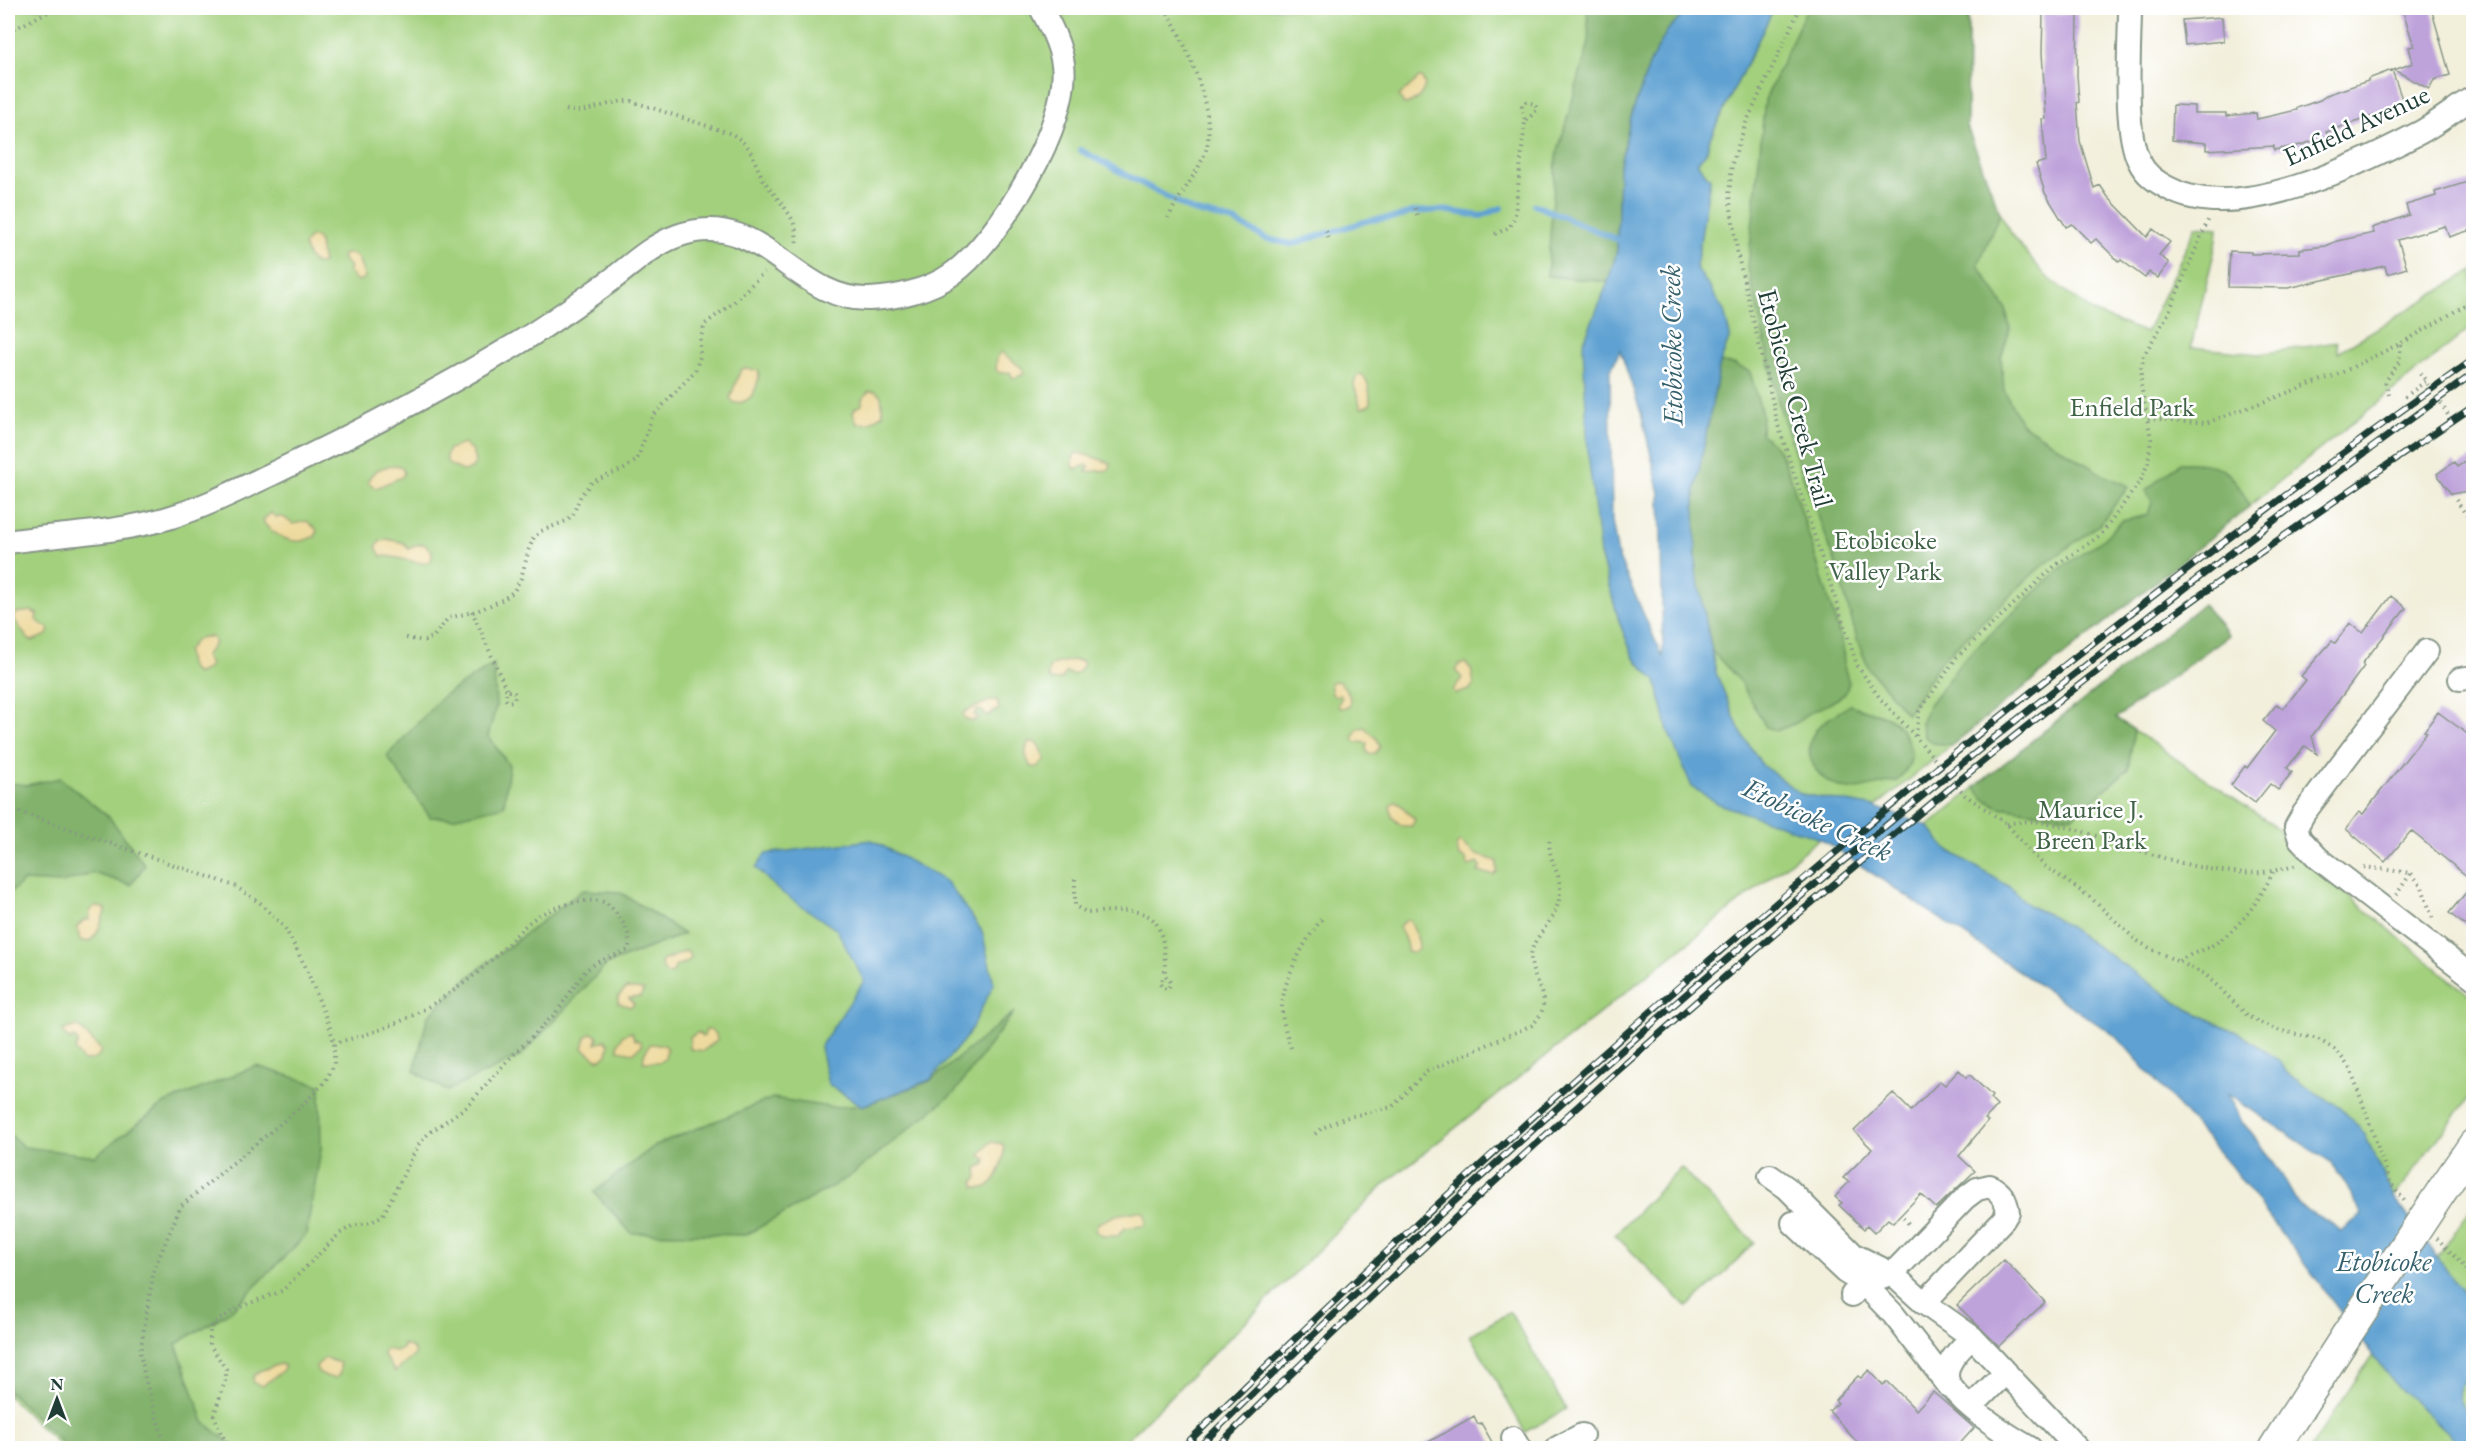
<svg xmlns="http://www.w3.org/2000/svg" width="2481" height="1456" font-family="'EB Garamond',serif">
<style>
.green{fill:#a3d07d;stroke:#618658;stroke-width:1.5}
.forest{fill:#82b26c;stroke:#507850;stroke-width:1.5}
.sand{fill:#eeda9e;stroke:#868c69;stroke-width:1.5}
.water{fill:#5ea1d2;stroke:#3e6f83;stroke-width:1.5;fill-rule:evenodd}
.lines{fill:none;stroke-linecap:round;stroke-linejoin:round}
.stream{stroke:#5ea1d2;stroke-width:6}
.building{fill:#bea2da}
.minor-casing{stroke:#889688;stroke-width:26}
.major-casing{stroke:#889688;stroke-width:33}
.path{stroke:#889688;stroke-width:4;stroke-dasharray:1.5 4.5;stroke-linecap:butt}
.minor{stroke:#fff;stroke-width:22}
.major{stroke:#fff;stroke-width:30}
.rail-casing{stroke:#1f3d34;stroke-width:7}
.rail{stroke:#fff;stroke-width:4.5;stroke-dasharray:14;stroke-linecap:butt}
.major-bridge-casing{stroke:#889688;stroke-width:33;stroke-linecap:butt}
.major-bridge{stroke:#fff;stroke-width:30}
.labels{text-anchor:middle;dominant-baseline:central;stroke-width:5;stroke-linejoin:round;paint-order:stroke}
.street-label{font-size:27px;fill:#1f3d34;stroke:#fff}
.park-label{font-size:27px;fill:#406246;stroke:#fff}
.water-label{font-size:28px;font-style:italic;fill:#35606b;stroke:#fff}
</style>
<rect width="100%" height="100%" fill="#fff"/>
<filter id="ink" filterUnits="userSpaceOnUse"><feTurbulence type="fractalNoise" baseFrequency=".0167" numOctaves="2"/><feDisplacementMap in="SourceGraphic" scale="12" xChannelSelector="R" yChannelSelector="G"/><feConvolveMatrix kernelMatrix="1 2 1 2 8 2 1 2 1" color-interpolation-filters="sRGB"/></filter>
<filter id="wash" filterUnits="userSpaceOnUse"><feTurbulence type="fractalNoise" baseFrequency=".008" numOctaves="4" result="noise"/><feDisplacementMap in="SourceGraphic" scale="24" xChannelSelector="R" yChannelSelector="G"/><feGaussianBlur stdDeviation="1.35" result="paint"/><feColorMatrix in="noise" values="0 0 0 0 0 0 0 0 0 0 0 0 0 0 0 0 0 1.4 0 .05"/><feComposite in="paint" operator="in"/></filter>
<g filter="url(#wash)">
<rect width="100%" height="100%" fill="#f2efdb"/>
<path class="green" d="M8,8H1642L1667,31L1650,63L1617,251L1608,282L1600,554L1620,624L1634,658L1656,681L1668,731L1777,823L1820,838L1385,1184L1118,1448H63L8,1396Z
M1774,8H1968L1967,127L2000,213L2014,238L2046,276L2093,312L2146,333L2196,226L2218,228L2217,240L2191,347L2259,354L2337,342L2338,352L2473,270V326L1875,807L1801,794L1762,765L1740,731L1716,673L1696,571L1720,363L1730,336L1696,267L1710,179L1697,163L1706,153L1710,138Z
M2073,707L2116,718L2280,830L2283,842L2473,998V1092L2394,1197L2340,1107L2306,1087L2286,1072L2281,1062L2242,1035L2186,1008L2054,917L2029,906L2010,887L1946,849L1928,826Z
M1681,1168L1754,1242L1722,1276L1687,1307L1615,1235Z
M2473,1205V1448H2310Z
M1510,1312L1566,1409L1525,1432L1470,1335Z"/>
<path class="forest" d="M1587,8H1690L1667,31L1650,63L1631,117L1619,168L1617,251L1608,282L1547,276L1556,158L1589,42Z
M1807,8H1968L1967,127L2000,213L1978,265L2006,309L2010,329L2001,358L2004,390L2021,423L2103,475L2129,486L2099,525L2037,570L1940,662L1907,714L1869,669L1858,642L1834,558L1799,465L1779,405L1748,268L1765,100Z
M1720,363L1734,364L1750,372L1762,414L1761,433L1779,450L1791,478L1843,646L1844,666L1849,683L1845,694L1829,704L1811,712L1796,723L1776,731L1766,727L1739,680L1712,651L1696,571L1695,491Z
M2180,463C2225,463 2229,468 2250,506L1952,745L1932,743L1924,736L1921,723L1928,706L1964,659L2062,567L2101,541L2122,521L2148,515L2152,502L2146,490Z
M2203,604L2229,635L2116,718L2134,730L2128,769L2089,804L2072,817L1999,807L1984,799L1975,787Z
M494,664L496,707L488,736L509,765L504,806L452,818L430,817L387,756L443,696Z
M1850,705C1862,710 1875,712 1887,717C1899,722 1912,744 1911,757C1911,766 1902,775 1897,781C1883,782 1868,788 1855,789C1825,791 1796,758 1816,730C1823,720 1840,712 1850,705Z
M60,778L109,817L145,865L131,885L93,873L62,883L24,881L12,891L8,886V783L27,785Z
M583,890L620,892L684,934L606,965L521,1056L447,1091L414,1071L428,1016L470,976Z
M1014,1012L955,1092L849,1177L746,1235L631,1233L594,1192L656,1145L773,1098L829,1107L862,1106L930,1081Z
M256,1066L320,1085L321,1150L306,1235L231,1311L176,1344L204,1422L236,1448H68L8,1390V1133L24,1147L95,1156L165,1103Z"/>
<path class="sand" d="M1419,78H1422L1425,85C1422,96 1415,103 1404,104L1399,96Z
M310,237H316L319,242L323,263L319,264L314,263L309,258L304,245Z
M344,254H352L358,258L365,278L357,281L348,271L350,267L342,258Z
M1001,352L1022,368L1024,374L1015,378L1012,377L1010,372L1000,373L996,370L997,357Z
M747,368L759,371C758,386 753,404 734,403L730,398L741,369Z
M1361,374C1370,381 1370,394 1370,405L1361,408L1354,385L1356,377Z
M869,391H875L881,396L883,414L869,423L857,424L853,413L855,408L862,405V399Z
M463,444L472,450L475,462L472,469L463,471L448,464L446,456L449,449Z
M1076,453C1083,453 1104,461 1111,463L1109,470L1086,472L1089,467L1087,465L1075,469C1072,465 1071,456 1076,453Z
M396,465L402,467L404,473L402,477L376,488L368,482C371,469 384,467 396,465Z
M271,513L276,517H283L293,524L307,521L317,530L315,537C309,537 306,541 301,541C289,543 266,531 263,520Z
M387,539L404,543L409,549L415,545L424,544L432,551V558L428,563C411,564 398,555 381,556L376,547L379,542Z
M31,611L37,614L36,620L49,629L47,635L32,641L28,639L13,618L16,613Z
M203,637H212L215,643L205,656L210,665L207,669L196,674L189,665L187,651L196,640Z
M1072,660L1082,661L1084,664L1079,672L1072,675L1066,672L1062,679L1052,681L1048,677L1049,668L1054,664Z
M1465,663L1471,669L1474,684L1469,690L1456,694L1453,690L1462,678L1456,671L1459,665Z
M1335,681L1339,682C1347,689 1352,696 1349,707L1339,708L1338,704L1342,697L1340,694L1335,696L1332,694L1330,683Z
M992,700H997L999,709L987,716L982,711L977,710L974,715L979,716L978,719H974L973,722L965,719L963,714L966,711Z
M1364,727L1377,739L1380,747L1375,753L1368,754L1366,749L1367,743L1357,742L1353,739L1357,729Z
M1029,742H1034L1039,746L1045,760L1037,767H1031C1026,758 1023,751 1029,742Z
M1395,802C1403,804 1407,814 1415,819L1412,826H1402L1392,817L1390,806Z
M1460,842L1477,855L1497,861V872L1494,875L1478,872L1481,867L1478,863L1469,866L1467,864L1466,859L1459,856L1456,845Z
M95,906L106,909L97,933L89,942L80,940L77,927L84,920H89L90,910Z
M1407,920H1410C1413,928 1420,941 1419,948L1414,953L1407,951C1408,943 1402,934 1399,926Z
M686,951L691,956C689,964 683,964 676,965L673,973L666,974L661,964L662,961Z
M626,988L644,990L640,997L629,998L634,1004L631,1007L618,1003V997Z
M78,1026L101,1050C98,1060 92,1060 83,1061L75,1050L78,1042L73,1037L70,1040L65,1035L63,1030Z
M706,1030H711L716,1034L717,1040L703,1051L690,1049V1037L699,1032L702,1037L704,1036Z
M632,1032L634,1039L640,1041L642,1045L633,1053L618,1050V1044L623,1035Z
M591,1033L598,1036L596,1044L605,1040L609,1045L607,1054L601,1059H597L583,1048L586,1037Z
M650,1044L664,1045L667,1047L665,1058L660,1062H643L644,1054Z
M992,1142L1003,1144C1007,1159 995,1195 975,1187L974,1182L978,1178L977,1168L985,1164L986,1159L980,1155L988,1144Z
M1138,1211L1145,1213L1146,1224L1143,1226L1124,1228L1118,1236H1104L1095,1231L1098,1223L1116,1215Z
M403,1344L413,1348L415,1355L395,1372L383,1354L385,1349L396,1351L402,1349Z
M325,1358L340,1363V1373L336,1378L328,1377L318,1372L316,1366Z
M280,1364L285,1366C280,1377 270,1378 263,1386L254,1383L253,1377L259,1371Z"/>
<path class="water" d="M1690,8H1774L1710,138L1706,153L1697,163L1710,179L1696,267L1724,311L1730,336L1720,363L1695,491L1696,571L1716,673L1740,731L1762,765L1801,794L1875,807L1928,826L1946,849L2010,887L2029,906L2054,917L2186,1008L2242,1035L2281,1062L2286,1072L2306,1087L2340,1107L2364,1133L2394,1197L2473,1307V1393L2463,1382C2450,1406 2469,1405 2473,1424C2475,1431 2473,1441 2473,1448H2464L2393,1382L2231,1166L2117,1037L1821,839L1719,804L1692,787L1668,731L1656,681L1634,658L1620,624L1600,554L1588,454L1583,344L1608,282L1617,251L1619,168L1631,117L1650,63L1667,31ZM1620,350L1641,413L1660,493L1663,658L1618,556L1612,521L1610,372ZM2226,1093L2330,1162L2345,1183L2362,1215L2340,1231L2331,1223L2299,1206L2280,1172L2242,1121Z
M872,840L947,882L982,931L994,984L968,1035L930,1080L862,1106L828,1084L820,1047L864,981L837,930L778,890L756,868L765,854Z"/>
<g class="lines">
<path class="stream" d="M1080,150L1193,211L1234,221L1267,239L1292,244L1370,220L1399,217L1411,212L1443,210L1481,216L1501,208
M1535,205L1623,242"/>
</g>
<g id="blocks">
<path class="building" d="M2402,8H2431L2450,75L2434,80L2429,89L2394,70L2413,63L2409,47L2414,46Z
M2043,13L2078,14L2077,75L2079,102L2077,103L2080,141L2094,188L2100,185L2108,197L2147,237L2153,229L2170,242L2159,255L2169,263L2158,278L2149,272L2145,278L2121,260L2119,262L2096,239L2091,243L2072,224L2066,227L2045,193L2036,164L2046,161L2042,119H2046L2042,52Z
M2222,17L2224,41L2185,45L2182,20Z
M2392,70L2403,102L2393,106L2394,109L2326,132L2328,136L2301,145L2274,150V146L2206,150V143L2172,140L2173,105L2194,106V113H2226V116L2256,113L2257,119L2297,110V108L2320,100L2329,94L2368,81V79Z
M2474,180V229L2449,237L2445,226L2398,240L2407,268L2387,274L2385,266L2288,288L2228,287L2230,251L2251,252V254L2300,253V249L2326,246L2337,241L2374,233L2372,228L2409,215L2406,205L2436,196L2435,192Z
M2474,456V490L2451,494L2437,474L2454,462L2457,467Z
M2391,596L2406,608L2362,664L2364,666L2359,673L2312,736L2317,754L2305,746L2287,768L2292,772L2278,790L2270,784L2255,803L2231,785L2245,766L2247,768L2275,731L2263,721L2277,704L2283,709L2306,680L2301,676L2332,641L2335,643L2350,623L2363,633Z
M2438,712L2474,739V882L2411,831L2385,862L2346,829L2359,812L2363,814L2427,732L2424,731Z
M2474,883V932L2449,913Z
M1959,1070L1966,1077L1970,1075L1992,1096L1990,1099L1997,1106L1985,1119L1988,1121L1959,1156L1975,1171L1936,1208L1921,1194L1893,1223L1888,1219L1874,1233L1867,1226L1864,1229L1839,1205L1842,1203L1835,1197L1849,1182L1843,1178L1872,1149L1854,1131L1893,1093L1911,1111L1940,1081L1945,1085Z
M2004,1260L2045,1302L1999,1346L1957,1305Z
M1869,1370L1883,1385L1888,1382L1916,1410L1933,1392L1974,1428L1955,1449H1863L1829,1411L1838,1403L1835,1400L1858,1376L1861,1378Z
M1474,1416L1478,1424L1481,1423L1496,1449H1416Z"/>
</g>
</g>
<g filter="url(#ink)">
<use href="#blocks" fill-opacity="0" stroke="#889688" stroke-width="1.5"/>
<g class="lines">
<defs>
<path id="minor" d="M2130,8C2130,45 2123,129 2139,161C2145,174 2155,181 2168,188C2236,226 2358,165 2421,132C2439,122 2456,108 2474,97
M8,542C61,534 116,533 168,518C205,507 240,489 274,473C358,433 440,390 520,342C551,323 580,302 610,281C631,265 652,245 677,236C761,205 794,301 869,299C896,298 930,290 952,274C999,241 1071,122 1063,64C1060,44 1050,25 1041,8
M2427,651L2304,813L2296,827L2300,839L2318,858L2474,978
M2460,679L2474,677
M1770,1176L1787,1188L1854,1255L1892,1274L1924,1303L1972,1337L2077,1448
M1793,1223L1845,1272L1863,1283L1879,1279L1892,1274L1965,1198L1977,1189L1990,1186C2002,1193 2006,1199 2008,1212L2003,1220L1924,1303
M1852,1295L1863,1283L1893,1314L1950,1387
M1972,1337C1962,1348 1947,1359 1947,1376C1946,1396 2012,1438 2030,1448
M1972,1406L2006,1372
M1513,1438L1519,1448
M1557,1448L1582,1435"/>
<path id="major" d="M2443,1189L2474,1144
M2274,1448L2346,1336"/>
</defs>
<use href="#minor" class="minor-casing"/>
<use href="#major" class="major-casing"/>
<path class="path" d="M1165,8C1184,39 1218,114 1206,150C1197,175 1179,195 1168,218
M1800,8L1746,123L1732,164L1729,195L1738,256L1778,425L1857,665L1879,697L1916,737L1965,795L2007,824L2028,849L2045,866L2091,898L2136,940L2153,950L2205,974L2249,1017L2259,1022L2278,1030L2318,1039L2337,1051L2351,1070L2390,1182L2406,1203
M8,30C38,22 46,3 80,11
M566,110C587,115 609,100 631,101L732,134C753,147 751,155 761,175C773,199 801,215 796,246
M1415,208L1417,215
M1326,231L1328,239
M1495,234L1510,227L1515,215L1525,122L1522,106L1526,102L1535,104L1537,110L1525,122
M2420,373L2426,381
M2389,395L2385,382L2399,362L2401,343
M2405,397L2426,381L2428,385
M2441,403L2448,415
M2148,418L2206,423L2341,373L2407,340L2474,300
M2456,500L2474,526
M472,611L507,691L505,698L507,702L513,701L516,695L513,691H507
M406,638L425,641L434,636L448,618L477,611L504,599L514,591L521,578L529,549L534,537L541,531L566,521L573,514L581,495L592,482L624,469L637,460L652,417L695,371L700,357V341L705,324L733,303L764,272
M1916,736L1919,712L1957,657L2056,565L2101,535L2141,480L2148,463L2151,439L2141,385V369L2144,355L2168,314L2209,218
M8,808L235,886L260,903L285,928L306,968L330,1028L334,1043V1065L325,1082L298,1109L181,1206L154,1269L140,1352L145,1379L166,1448
M2007,824C2038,817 2066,826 2096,836C2160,856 2230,887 2297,865
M2364,867L2411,873L2422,887L2433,920
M1075,879V906L1088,913C1149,907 1165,908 1165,975L1171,983L1168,989L1163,988L1160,984L1165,975
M2396,895L2411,873
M2179,961C2189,954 2202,951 2213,945C2240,928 2260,900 2273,872
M1291,1048C1287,1035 1281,1019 1282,1006C1284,975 1306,939 1324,916
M1315,1134L1322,1128L1344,1118L1392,1107L1426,1072L1532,1025C1558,1001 1530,983 1531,957C1531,935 1559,922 1560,891C1561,872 1546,857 1550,838
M1903,1218L1911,1226
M2437,1238L2474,1277
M230,1448L221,1433L214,1415L226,1378V1369L210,1345V1331L214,1323L240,1307L282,1291L339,1234L352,1226L372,1222L383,1215L419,1144L429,1133L466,1107L512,1056L555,1014L586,970L598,962L628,950C632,937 626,926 618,916C615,912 611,906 606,903C592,895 553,907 540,915C525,923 514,938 503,949C482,970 457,990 431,1005C400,1024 369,1035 334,1043"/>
<use href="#minor" class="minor"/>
<use href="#major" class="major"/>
<defs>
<path id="rail" d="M1182,1448C1585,1053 2012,684 2474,359
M1198,1448C1592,1053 2022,700 2474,373
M1216,1448C1400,1264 1593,1089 1791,920C1894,834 1997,748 2104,666C2224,575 2349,491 2474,406"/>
</defs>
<use href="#rail" class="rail-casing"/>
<use href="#rail" class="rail"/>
<defs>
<path id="major-bridge" d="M2346,1336L2443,1189"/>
</defs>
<use href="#major-bridge" class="major-bridge-casing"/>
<use href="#major-bridge" class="major-bridge"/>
</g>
</g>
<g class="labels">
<g class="street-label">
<text transform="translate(2356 125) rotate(-25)">Enfield Avenue</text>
<text transform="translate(1796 398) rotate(75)">Etobicoke Creek Trail</text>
</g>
<g class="park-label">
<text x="2132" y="406">Enfield Park</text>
<text x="1885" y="539">Etobicoke<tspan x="1885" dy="31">Valley Park</tspan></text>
<text x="2091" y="808">Maurice J.<tspan x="2091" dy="31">Breen Park</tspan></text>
</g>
<g class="water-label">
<text transform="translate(1671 345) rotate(-91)">Etobicoke Creek</text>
<text transform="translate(1818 819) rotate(25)">Etobicoke Creek</text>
<text x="2384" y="1261">Etobicoke<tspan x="2384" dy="32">Creek</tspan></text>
</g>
</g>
<rect width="2481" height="1456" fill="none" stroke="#fff" stroke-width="30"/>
<g transform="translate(57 1399)" stroke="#ffffff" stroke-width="4.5" paint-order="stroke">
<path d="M0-4.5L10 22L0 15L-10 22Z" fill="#1f3d34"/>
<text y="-9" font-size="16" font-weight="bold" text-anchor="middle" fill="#1f3d34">N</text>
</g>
</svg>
